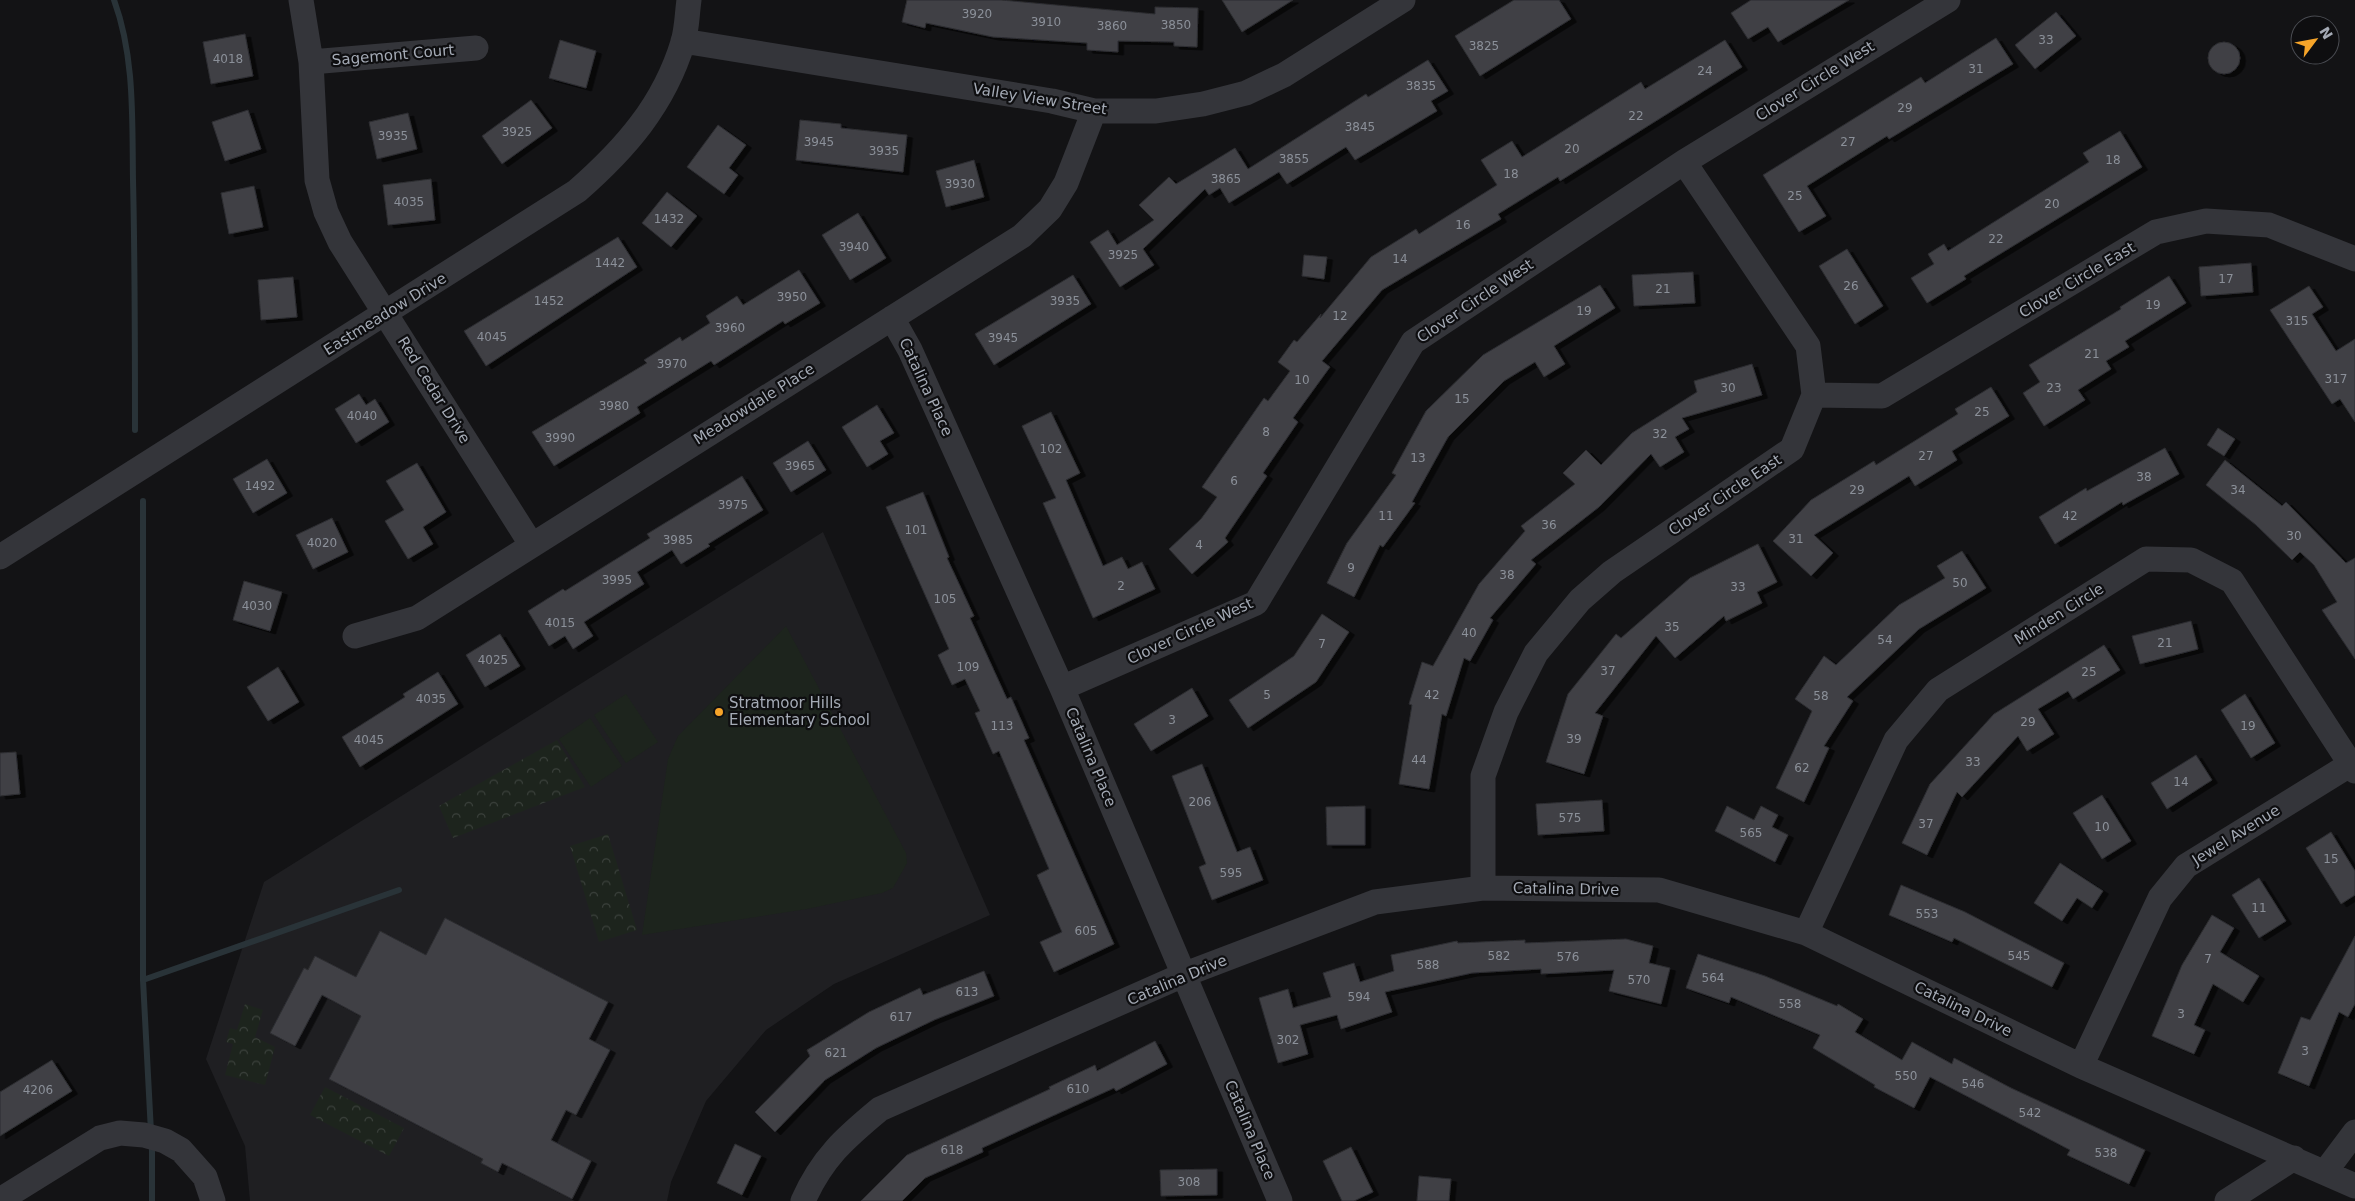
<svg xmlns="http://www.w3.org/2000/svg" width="2355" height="1201" font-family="'DejaVu Sans',sans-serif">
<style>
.built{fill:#1f1f22}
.park{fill:url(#park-crowns)}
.pitch{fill:#1d241d}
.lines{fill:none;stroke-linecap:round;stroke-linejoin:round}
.stream{stroke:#293338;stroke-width:6}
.building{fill:#3f4045;stroke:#2d2d31;filter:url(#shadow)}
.street{stroke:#34353a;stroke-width:25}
.poi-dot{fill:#f6a429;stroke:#0e0e10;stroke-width:2}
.labels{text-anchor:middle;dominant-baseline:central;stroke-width:4.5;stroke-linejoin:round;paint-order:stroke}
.number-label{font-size:12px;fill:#8b9099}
.street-label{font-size:15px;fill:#a4aab5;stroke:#0e0e10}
.poi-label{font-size:15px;fill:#a4aab5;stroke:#0e0e10;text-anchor:start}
</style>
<defs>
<pattern id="park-crowns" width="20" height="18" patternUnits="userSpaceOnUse" patternTransform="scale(1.25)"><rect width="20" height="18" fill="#1d241d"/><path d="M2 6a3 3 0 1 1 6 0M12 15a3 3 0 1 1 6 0" fill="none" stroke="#3b413c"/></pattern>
<filter id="shadow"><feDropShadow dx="5.5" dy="3" stdDeviation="0" flood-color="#0009"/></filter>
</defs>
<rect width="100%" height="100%" fill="#131315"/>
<path class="built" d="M823,532L990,915L834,984L766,1030L706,1101L671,1182L667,1201H250L245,1146L206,1059L264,882Z"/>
<path class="park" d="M557,740L585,787L453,838L439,806Z
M608,834L637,930L599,942L570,846Z
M245,1004L263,1010L255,1037L275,1047L265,1085L225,1075L233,1044L226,1042L230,1028L237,1030Z
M325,1087L404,1128L389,1156L310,1115Z"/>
<path class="pitch" d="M786,626L906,853L907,863L893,888L882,893L807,909L642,935L668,759L678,736Z
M626,694L658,742L626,763L594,715Z
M590,718L622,766L591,787L559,739Z"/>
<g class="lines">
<path class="stream" d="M114,0C135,57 132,120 133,180C135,263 135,346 135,430
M143,501V980L151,1132
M143,980L399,890
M152,1142V1201"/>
</g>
<path class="building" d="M907,0H1001L1155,14V7L1198,8L1197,47L1174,46V42L1118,41V52L1087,50V43L993,37L926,23L925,28L902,22Z
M1222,0H1293L1242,32Z
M1514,0H1559L1571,19L1480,76L1455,36Z
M1751,0H1849L1778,42L1768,27L1748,39L1731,13Z
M2056,12L2076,36L2035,69L2015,45Z
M245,34L253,76L211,84L203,42Z
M1996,38L2013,64L1889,139L1887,136L1807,186L1826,216L1799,232L1763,175L1921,77L1925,83Z
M560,40L596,51L586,88L549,78Z
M1725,40L1742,67L1560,181L1558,177L1498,214L1501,219L1382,290L1322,361L1330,367L1293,418L1298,422L1263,473L1267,476L1225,538L1228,542L1192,574L1169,549L1201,519L1217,497L1202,487L1264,398L1268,401L1290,371L1278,362L1294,340L1297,342L1321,314L1320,318L1371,257L1416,229L1419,234L1497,185L1481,160L1512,141L1522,157L1641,82L1645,89Z
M2208 58a16 16 0 1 1 32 0a16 16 0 1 1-32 0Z
M1428,60L1448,91L1431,101L1437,111L1355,160L1346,147L1287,184L1279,172L1229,203L1220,188L1209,195L1205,189L1143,249L1154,265L1120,287L1090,242L1108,230L1117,245L1154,220L1139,205L1169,177L1176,184L1235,148L1248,169L1366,94L1368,97Z
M531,100L552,128L502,164L482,136Z
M248,110L261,149L225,161L212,122Z
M408,113L417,149L377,159L369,122Z
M800,120L841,124V128L907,135L903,172L796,160Z
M718,125L746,145L729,168L738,175L724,194L687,167Z
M2120,131L2142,167L1964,276L1966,279L1927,303L1911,278L1934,264L1928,254L1944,244L1948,251L2089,162L2083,153Z
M974,160L984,197L946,207L936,171Z
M431,179L435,220L388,225L383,185Z
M254,186L263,227L229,234L221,193Z
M667,192L697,216L671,247L642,223Z
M858,213L886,258L850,280L822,235Z
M618,237L637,267L486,366L464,331Z
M1847,249L1883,306L1855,324L1819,266Z
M1304,255L1327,257L1324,279L1302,276Z
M2251,263L2253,292L2201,296L2199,267Z
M799,270L820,303L785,324L783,321L714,365L711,361L637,407L640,413L554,466L532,432L647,363L644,360L680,337L682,341L710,323L706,316L737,296L743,305Z
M1693,272L1695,303L1634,306L1632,275Z
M1073,275L1091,304L994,365L975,334Z
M2169,276L2186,303L2125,341L2129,347L2106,361L2111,369L2078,390L2085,400L2044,426L2023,393L2040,382L2029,365L2121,309L2120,307Z
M293,277L297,317L261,320L258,280Z
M1600,285L1615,308L1554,346L1565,364L1544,377L1535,362L1504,381L1448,437L1412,502L1415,503L1383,547L1380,545L1354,597L1327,583L1347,543L1396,475L1392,473L1426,411L1483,355Z
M2309,286L2323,307L2312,314L2336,351L2355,339V422L2340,399L2332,404L2270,310Z
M1752,364L1762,395L1682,418L1689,429L1675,437L1684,452L1660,467L1651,454L1599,507L1531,560L1536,564L1490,618L1493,620L1470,661L1464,658L1446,716L1442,714L1429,789L1399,784L1412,705L1409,704L1422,662L1433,666L1479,584L1525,531L1521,526L1575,484L1563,473L1586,450L1601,465L1632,433L1697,392L1694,381Z
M1991,387L2009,416L1952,451L1957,460L1915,486L1909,476L1814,535L1833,553L1811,576L1773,541L1811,500L1874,461L1876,465L1958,414L1955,409Z
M359,394L366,405L375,399L389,422L356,443L335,409Z
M877,405L894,433L880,441L888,454L867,467L842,427Z
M1051,412L1080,473L1066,480L1103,566L1122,557L1128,569L1142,562L1155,589L1093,618L1043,503L1056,498L1022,426Z
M2218,428L2235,439L2224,456L2207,445Z
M808,441L826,470L791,492L773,463Z
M2165,448L2179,474L2123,505L2122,502L2055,544L2039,517L2086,488L2087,491Z
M267,459L287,493L253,513L233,479Z
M2225,460L2282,506L2286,502L2346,563L2355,558V659L2322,610L2337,602L2314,565L2300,552L2292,560L2256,525L2206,485Z
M417,463L446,512L423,527L433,544L408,559L385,521L404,510L386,481Z
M742,476L763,510L708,544L710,546L681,564L672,550L637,572L644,584L584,622L593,636L573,649L565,636L549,646L528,611L563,589L565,591L650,538L647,534Z
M923,492L949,557L947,558L974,616L970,618L1007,699L1011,697L1029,738L1024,740L1114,944L1054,972L1040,942L1062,932L1037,875L1049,869L999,751L993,754L975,713L980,711L965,679L952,685L938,655L949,649L886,507Z
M332,518L348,552L313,569L296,535Z
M1758,544L1777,582L1757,592L1762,603L1726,621L1724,616L1675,658L1656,636L1595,713L1603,716L1584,774L1546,762L1568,694L1616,634L1621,638L1690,578Z
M1962,551L1986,588L1919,629L1847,697L1853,701L1824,746L1829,748L1804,802L1776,788L1812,711L1795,699L1824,656L1836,665L1899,605L1945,578L1937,566Z
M244,581L282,592L270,631L233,620Z
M1322,614L1349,632L1316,682L1248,728L1229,700L1294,656Z
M2191,621L2198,649L2140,664L2132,636Z
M500,634L520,666L485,687L466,655Z
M2104,645L2120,670L2073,699L2068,691L2038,709L2054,734L2027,751L2018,736L1962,797L1957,792L1927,855L1902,843L1930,784L1994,714Z
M278,667L299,702L268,721L247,687Z
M438,672L458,704L360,767L342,737L405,697L403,694Z
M1192,688L1208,716L1151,751L1134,724Z
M2245,694L2275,743L2251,758L2221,710Z
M16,752L20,794L0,796V753Z
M2196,755L2212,780L2167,809L2151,783Z
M1202,764L1237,852L1250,847L1263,880L1212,900L1199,867L1206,864L1172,776Z
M2102,795L2131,841L2102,859L2073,813Z
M1602,800L1604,831L1538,835L1536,804Z
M1365,806V845H1327L1326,807Z
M1727,806L1754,820L1761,806L1778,815L1772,827L1788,835L1775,862L1715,831Z
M2331,832L2355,871V895L2341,904L2306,848Z
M2060,863L2103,891L2092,908L2077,898L2062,921L2034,903Z
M2259,878L2286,921L2259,938L2232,895Z
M1901,885L1965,912L2064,963L2052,987L1954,938L1952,942L1889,915Z
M2212,915L2234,928L2220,952L2259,976L2243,1002L2213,984L2194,1025L2205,1030L2194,1054L2152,1036L2182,965Z
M445,918L608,1002L589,1039L610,1050L576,1115L566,1110L551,1140L591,1161L572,1199L502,1163L498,1172L481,1163L483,1159L329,1079L361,1016L322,995L295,1046L270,1033L304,968L308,970L315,956L356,977L380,931L426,955Z
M2355,936V1004L2348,1017L2339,1012L2309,1086L2278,1073L2301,1017L2310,1020Z
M1626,939L1653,946L1649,963L1670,968L1661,1004L1609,991L1614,970L1541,974V969L1472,973L1385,992L1392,1012L1341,1029L1337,1015L1300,1025L1308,1054L1278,1063L1259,998L1288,989L1293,1008L1331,997L1323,973L1354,963L1360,982L1394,971L1391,955L1457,941L1458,943L1525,940V943Z
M1698,954L1765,976L1837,1006L1838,1004L1863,1019L1855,1032L1902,1060L1912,1042L1952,1064L1954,1058L2011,1088L2145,1150L2129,1184L2067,1155L2070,1150L1930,1077L1914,1108L1874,1087L1875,1085L1813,1048L1820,1035L1731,997L1729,1003L1686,988Z
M984,971L994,996L934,1020L876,1048L825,1080L775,1132L755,1112L810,1056L807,1050L869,1012L920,988L923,995Z
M1155,1041L1167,1064L1116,1091L1114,1088L982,1148L983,1152L925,1178L902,1201H861L907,1155L1050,1089L1049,1087L1095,1065L1097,1071Z
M52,1060L72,1091L0,1136V1092Z
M735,1144L761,1156L742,1195L717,1183Z
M1351,1147L1373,1192L1354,1201H1342L1323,1161Z
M1217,1169V1195L1161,1196L1160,1170Z
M1419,1176L1451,1179L1449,1201H1417Z"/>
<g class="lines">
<path class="street" d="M301,0L311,62L317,180L326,212L340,242L531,544
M683,41L1052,101L1094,111H1156L1203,104L1246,93L1284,75L1403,0
M311,62L476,48
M892,318L910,350L1062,688L1280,1201
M1814,395L1882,396L2156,232L2206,221L2269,225L2355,259
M0,557L577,191C625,149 664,105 683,42C687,29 687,14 689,0
M355,636L417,618L1022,236L1050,209L1066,183L1094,111
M1062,688L1256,603L1413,342L1684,162L1948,0
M1483,888V776L1506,712L1536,653L1580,600L1612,572L1792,449L1814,395L1808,346L1684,162
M1806,933L1896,740L1938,690L2146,559L2191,560L2232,581L2355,771
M2081,1066L2160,898L2186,866L2351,764
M2325,1172L2355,1132
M0,1200L100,1138L120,1133L144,1135L165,1141L181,1150L205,1177L213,1201
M803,1201C822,1158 845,1138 880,1109L1183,975L1375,902L1483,888L1659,890L1806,933L2081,1066L2355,1186
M2227,1201L2294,1158"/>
</g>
<circle class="poi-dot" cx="719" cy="712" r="5"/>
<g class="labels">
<g class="number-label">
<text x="977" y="14">3920</text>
<text x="1046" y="22">3910</text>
<text x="1176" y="25">3850</text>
<text x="1112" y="26">3860</text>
<text x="2046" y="40">33</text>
<text x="1484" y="46">3825</text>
<text x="228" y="59">4018</text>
<text x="1976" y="69">31</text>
<text x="1705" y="71">24</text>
<text x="1421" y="86">3835</text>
<text x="1905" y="108">29</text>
<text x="1636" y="116">22</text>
<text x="1360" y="127">3845</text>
<text x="517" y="132">3925</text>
<text x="393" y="136">3935</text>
<text x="819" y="142">3945</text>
<text x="1848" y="142">27</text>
<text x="1572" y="149">20</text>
<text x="884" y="151">3935</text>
<text x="1294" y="159">3855</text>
<text x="2113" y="160">18</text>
<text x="1511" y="174">18</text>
<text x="1226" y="179">3865</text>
<text x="960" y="184">3930</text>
<text x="1795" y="196">25</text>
<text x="409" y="202">4035</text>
<text x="2052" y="204">20</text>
<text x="669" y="219">1432</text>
<text x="1463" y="225">16</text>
<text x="1996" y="239">22</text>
<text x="854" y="247">3940</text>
<text x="1123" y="255">3925</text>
<text x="1400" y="259">14</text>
<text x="610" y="263">1442</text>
<text x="2226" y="279">17</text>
<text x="1851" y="286">26</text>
<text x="1663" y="289">21</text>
<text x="792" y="297">3950</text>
<text x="549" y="301">1452</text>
<text x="1065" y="301">3935</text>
<text x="2153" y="305">19</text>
<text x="1584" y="311">19</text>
<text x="1340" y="316">12</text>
<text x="2297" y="321">315</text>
<text x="730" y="328">3960</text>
<text x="492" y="337">4045</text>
<text x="1003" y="338">3945</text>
<text x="2092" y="354">21</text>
<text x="672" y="364">3970</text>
<text x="2336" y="379">317</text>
<text x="1302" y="380">10</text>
<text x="1728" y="388">30</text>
<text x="2054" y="388">23</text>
<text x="1462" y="399">15</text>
<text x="614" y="406">3980</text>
<text x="1982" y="412">25</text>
<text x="362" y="416">4040</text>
<text x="1266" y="432">8</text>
<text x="1660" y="434">32</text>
<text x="560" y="438">3990</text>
<text x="1051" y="449">102</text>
<text x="1926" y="456">27</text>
<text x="1418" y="458">13</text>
<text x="800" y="466">3965</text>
<text x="2144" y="477">38</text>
<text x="1234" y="481">6</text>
<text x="260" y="486">1492</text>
<text x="1857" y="490">29</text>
<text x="2238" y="490">34</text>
<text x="733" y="505">3975</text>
<text x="1386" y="516">11</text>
<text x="2070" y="516">42</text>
<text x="1549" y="525">36</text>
<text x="916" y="530">101</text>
<text x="2294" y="536">30</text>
<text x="1796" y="539">31</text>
<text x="678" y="540">3985</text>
<text x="322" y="543">4020</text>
<text x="1199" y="545">4</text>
<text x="1351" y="568">9</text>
<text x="1507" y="575">38</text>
<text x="617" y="580">3995</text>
<text x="1960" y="583">50</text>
<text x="1121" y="586">2</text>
<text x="1738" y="587">33</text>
<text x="945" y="599">105</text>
<text x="257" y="606">4030</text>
<text x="560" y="623">4015</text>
<text x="1672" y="627">35</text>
<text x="1469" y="633">40</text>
<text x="1885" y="640">54</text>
<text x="2165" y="643">21</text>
<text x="1322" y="644">7</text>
<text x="493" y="660">4025</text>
<text x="968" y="667">109</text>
<text x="1608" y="671">37</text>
<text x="2089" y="672">25</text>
<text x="1267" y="695">5</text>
<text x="1432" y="695">42</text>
<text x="1821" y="696">58</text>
<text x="431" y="699">4035</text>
<text x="1172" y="720">3</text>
<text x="2028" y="722">29</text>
<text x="1002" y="726">113</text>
<text x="2248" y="726">19</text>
<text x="1574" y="739">39</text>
<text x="369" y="740">4045</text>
<text x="1419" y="760">44</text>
<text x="1973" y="762">33</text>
<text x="1802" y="768">62</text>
<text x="2181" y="782">14</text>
<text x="1200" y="802">206</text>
<text x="1570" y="818">575</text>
<text x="1926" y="824">37</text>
<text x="2102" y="827">10</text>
<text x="1751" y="833">565</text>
<text x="2331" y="859">15</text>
<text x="1231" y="873">595</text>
<text x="2259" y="908">11</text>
<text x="1927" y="914">553</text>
<text x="1086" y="931">605</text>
<text x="1499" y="956">582</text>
<text x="2019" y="956">545</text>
<text x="1568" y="957">576</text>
<text x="2208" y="959">7</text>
<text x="1428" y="965">588</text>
<text x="1713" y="978">564</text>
<text x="1639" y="980">570</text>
<text x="967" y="992">613</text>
<text x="1359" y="997">594</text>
<text x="1790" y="1004">558</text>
<text x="2181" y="1014">3</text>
<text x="901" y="1017">617</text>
<text x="1288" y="1040">302</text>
<text x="2305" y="1051">3</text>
<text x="836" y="1053">621</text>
<text x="1906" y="1076">550</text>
<text x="1973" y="1084">546</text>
<text x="1078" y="1089">610</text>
<text x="38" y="1090">4206</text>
<text x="2030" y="1113">542</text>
<text x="952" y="1150">618</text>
<text x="2106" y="1153">538</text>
<text x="1189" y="1182">308</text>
</g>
<g class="street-label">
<text transform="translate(393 55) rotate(-5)">Sagemont Court</text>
<text transform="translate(1815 81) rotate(-32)">Clover Circle West</text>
<text transform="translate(1040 99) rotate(9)">Valley View Street</text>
<text transform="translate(2077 280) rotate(-31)">Clover Circle East</text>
<text transform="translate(1475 301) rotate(-34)">Clover Circle West</text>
<text transform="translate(385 314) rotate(-32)">Eastmeadow Drive</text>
<text transform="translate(926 387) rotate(65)">Catalina Place</text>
<text transform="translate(434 390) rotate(58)">Red Cedar Drive</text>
<text transform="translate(754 404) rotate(-32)">Meadowdale Place</text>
<text transform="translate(1725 495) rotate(-34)">Clover Circle East</text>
<text transform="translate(2059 614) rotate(-32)">Minden Circle</text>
<text transform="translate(1190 631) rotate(-25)">Clover Circle West</text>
<text transform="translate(1091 757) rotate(67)">Catalina Place</text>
<text transform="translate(2236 835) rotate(-32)">Jewel Avenue</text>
<text transform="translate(1566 889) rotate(1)">Catalina Drive</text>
<text transform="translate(1177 980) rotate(-23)">Catalina Drive</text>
<text transform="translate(1963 1009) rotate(26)">Catalina Drive</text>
<text transform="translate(1250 1130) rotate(67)">Catalina Place</text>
</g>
<g class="poi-label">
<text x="729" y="703">Stratmoor Hills<tspan x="729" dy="17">Elementary School</tspan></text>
</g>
</g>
<g transform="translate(2315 40) rotate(58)"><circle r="24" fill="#0e0e10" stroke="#4a4c52"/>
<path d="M0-4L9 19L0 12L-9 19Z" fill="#f6a429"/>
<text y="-8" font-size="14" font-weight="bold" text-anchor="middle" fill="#a4aab5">N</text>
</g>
</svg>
